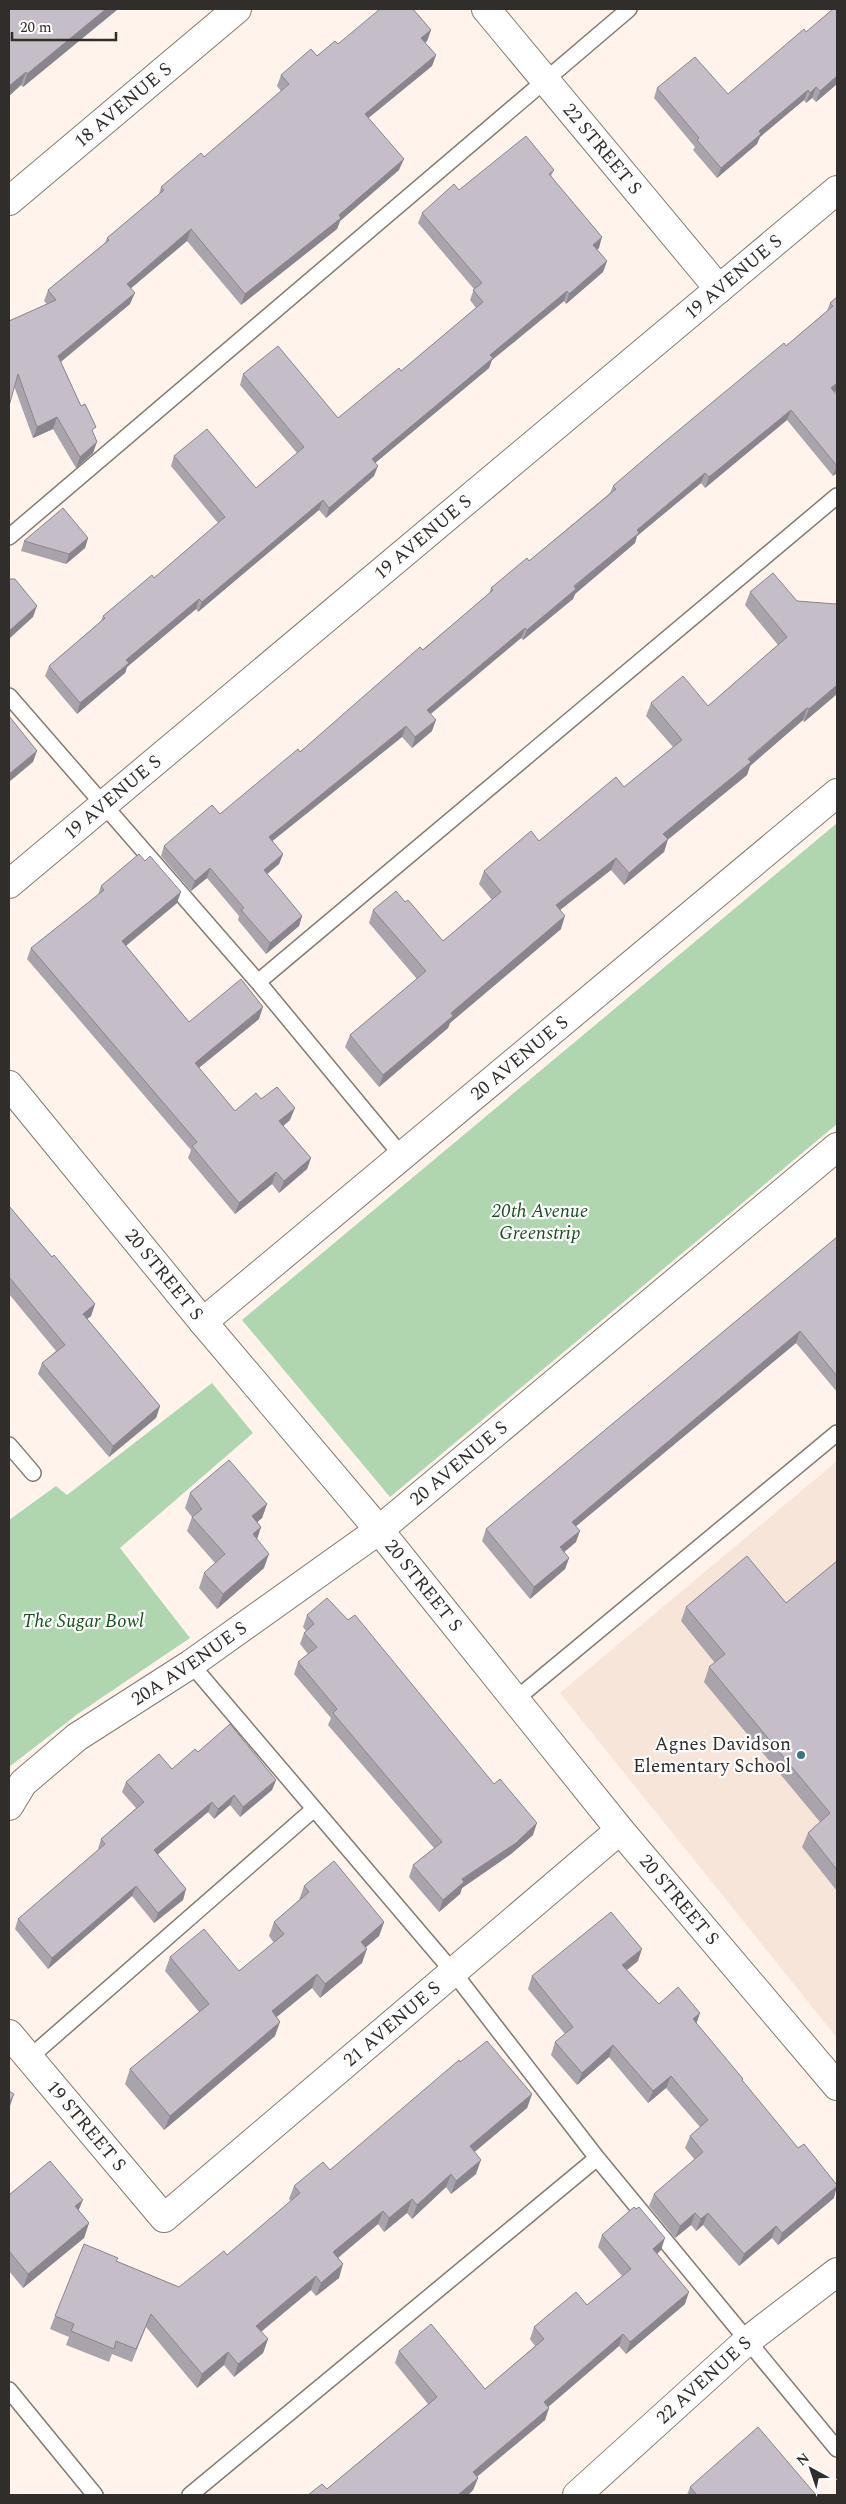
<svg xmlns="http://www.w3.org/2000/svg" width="846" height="2504" font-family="Spectral,serif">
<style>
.built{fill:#f7e5d9}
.park{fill:#b0d6b0}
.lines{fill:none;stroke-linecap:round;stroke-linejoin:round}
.service-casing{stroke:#847a73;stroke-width:18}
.minor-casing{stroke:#847a73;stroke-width:30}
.tertiary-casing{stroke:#847a73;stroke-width:30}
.service{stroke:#fff;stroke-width:15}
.minor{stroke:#fff;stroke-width:28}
.tertiary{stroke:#fff;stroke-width:28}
.wall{fill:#a9a3ac}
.shaded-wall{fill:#8a858c}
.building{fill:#c5bec8;stroke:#8a858c}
.poi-dot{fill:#39768c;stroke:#fff;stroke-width:2}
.labels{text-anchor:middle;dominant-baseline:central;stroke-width:4.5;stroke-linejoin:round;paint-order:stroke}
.street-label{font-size:19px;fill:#312d2a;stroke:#fff}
.park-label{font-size:19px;font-style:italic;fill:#14521b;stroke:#fff}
.poi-label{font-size:19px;fill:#312d2a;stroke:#fff;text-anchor:end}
</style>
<rect width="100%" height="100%" fill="#fff3ec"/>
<path class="built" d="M837,1461V2038L560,1693Z"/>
<path class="park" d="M837,823V1124L390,1497L242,1320Z
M212,1383L253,1433L120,1548L190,1638L79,1713L9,1767V1520L56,1486L67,1495Z"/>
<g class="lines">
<defs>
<path id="service" d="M9,537L629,9
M9,696L258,982L402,1156
M258,982L837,496
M9,1445L33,1473
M191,1664L454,1973L597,2158L837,2449
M516,1699L837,1433
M29,2058L314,1809
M9,2390L95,2495
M190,2495L597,2158"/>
<g id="minor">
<path id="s1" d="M486,9L719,289"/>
<path id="s2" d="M9,201L237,9"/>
<path id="s3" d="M9,884L837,190"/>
<path id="s4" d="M203,1322L837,793"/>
<path id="s5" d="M9,1806L23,1783L77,1737L191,1664L379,1530L837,1147"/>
<path id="s6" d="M9,2034L164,2218L620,1830"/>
<path id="s7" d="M577,2495L747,2341L837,2272"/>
</g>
<g id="tertiary">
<path id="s8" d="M9,1085L203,1322L379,1530L620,1830L837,2086"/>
</g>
</defs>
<use href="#service" class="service-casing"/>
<use href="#minor" class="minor-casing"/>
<use href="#tertiary" class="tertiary-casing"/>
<use href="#service" class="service"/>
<use href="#minor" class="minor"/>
<use href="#tertiary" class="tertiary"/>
</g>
<path class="wall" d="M9,9H118L23,87L21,85L9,96Z
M431,30L427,41L425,43L436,55L432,66L368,118L399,170L340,221L337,229L241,305L187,241L131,288L130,304L61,362L93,433V453L76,468L53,429L33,438L14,386L9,321L47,304L44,301L48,290L105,243L107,238L159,194L161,187L204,157L281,91L277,86L281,75L338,44Z
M837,84L816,102L812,98L806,103L804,100L760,137L757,144L717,178L693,150L695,147L654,98L657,88L728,94Z
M554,170L551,176L599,248L597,249L607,261L603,272L566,304L564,301L492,360L489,368L375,463L374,476L326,518L319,510L198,612L196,609L127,667L125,673L77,714L45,676L49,666L101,621L103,616L154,578L218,523L171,466L174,456L256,488L297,453L240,385L243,374L338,418L401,371L476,308L470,300L474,289L418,223L422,213L459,190Z
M837,297V390L835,392L837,395V473L833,476L787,420L705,488L701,483L637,536L635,543L575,594L573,599L523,640L521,638L431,714L432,731L412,748L402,737L272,841L283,854L279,864L267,874L302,916L299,926L266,954L238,920L239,916L207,878L191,891L161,856L164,846L220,814L300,752L489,594L491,588L529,561L610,493L613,486L786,346L827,311L830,303Z
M88,538L85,548L66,564L21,551L24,541Z
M750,592L797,601L835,604L837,602V694L804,722L803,720L750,766L747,775L668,839L664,852L624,885L611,870L560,910L561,929L450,1023L448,1028L379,1087L345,1047L350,1035L417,979L369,923L373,910L405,902L443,941L492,900L479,884L484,871L539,841L624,787L673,747L646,716L651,703L708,706L778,645L745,605Z
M101,886L177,903L126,946L189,1022L259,1019L199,1068L235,1111L261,1099L290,1120L283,1126L311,1158L307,1169L279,1193L272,1184L235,1214L188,1158L191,1150L27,959L31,948L98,895Z
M9,1206L52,1257L95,1304L91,1316L87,1319L160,1406L156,1418L109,1457L38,1374L42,1363L56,1351L9,1294Z
M837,1237V1392L796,1343L576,1526V1542L564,1552L569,1558L565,1569L530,1599L482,1541L486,1529Z
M190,1493L267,1504L262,1518L257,1522L261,1527L257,1539L264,1568L217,1609L199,1588L204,1573L215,1563L187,1531L192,1517L185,1508Z
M837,1561V1891L802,1847L808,1833L820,1822L704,1682L709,1667L715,1663L681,1621L686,1607L786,1603Z
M307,1615L533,1835L511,1854L462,1888L460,1894L439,1912L409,1877L413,1865L434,1848L328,1725L331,1718L294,1674L298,1662L308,1654L300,1644L304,1633L306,1631L303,1627Z
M198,1752L276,1780L272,1790L240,1817L230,1805L214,1819L208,1812L157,1855L186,1889L183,1900L154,1923L132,1896L48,1969L15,1929L18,1919L98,1850V1849L101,1839L136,1808L122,1792L126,1782L172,1769Z
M304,1886L384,1922L379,1936L366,1947L362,1963L320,1998L312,1988L276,2017L275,2036L164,2130L125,2084L130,2069L199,2012L165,1971L170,1957L239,1971L274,1943L269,1936L274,1922L299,1900Z
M638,1961L627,1970L659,2004L696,2023L743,2079L742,2081L834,2198L778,2245L772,2238L739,2266L703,2225L696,2231L691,2225L675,2238L649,2206L654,2194L695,2160L685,2148L690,2136L700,2127L666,2088L648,2103L609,2057L577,2085L551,2055L555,2042L565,2034L528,1989L532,1976Z
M460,2062L532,2094L527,2108L474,2152L476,2174L451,2194L446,2187L412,2219L407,2213L384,2232L378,2224L338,2258L339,2278L316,2296L311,2290L261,2332L268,2339L263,2353L234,2377L224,2365L197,2388L146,2327L132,2362L112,2354L109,2362L66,2345L69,2337L50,2329L55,2316L116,2261L179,2287L227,2255L291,2201L289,2199L294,2186L330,2170Z
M9,2195L79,2211L89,2223L84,2238L23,2288L9,2271Z
M602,2235L661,2250L657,2254L685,2304L626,2354L619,2346L548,2407L549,2408L545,2420L477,2477L478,2478L473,2490L468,2495H308L327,2489L428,2404L395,2363L399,2351L485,2389L535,2346L530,2339L534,2327L587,2305L622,2276L598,2247Z
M690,2487L816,2495H687Z"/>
<path class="shaded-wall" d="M106,9H118L23,87L27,74Z
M431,30L427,41L417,49L421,38Z
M436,55L432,66L360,125L365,114Z
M837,70V84L816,102L820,91Z
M26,72L21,85L9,96V86Z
M816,87L812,98L806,103L810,93Z
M808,90L804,100L760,137L757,144L717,178L721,168L759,131Z
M404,159L399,170L340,221L337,229L241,305L245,294Z
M191,229L187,241L123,295L127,284Z
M602,237L599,248L590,255L593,245Z
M607,261L603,272L566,304L569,294Z
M567,291L564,301L492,360L489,368L368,469L372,459L490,355Z
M135,293L130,304L54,367L58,356Z
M837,383V390L828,398L831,388Z
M791,410L787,420L705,488L709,477Z
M57,417L53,429L33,438L37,427Z
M97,442L93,453L76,468L80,457Z
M378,466L374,476L326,518L329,508Z
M837,466V473L833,476Z
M705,473L701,483L637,536L635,543L575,594L573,599L523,640L527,630L637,530Z
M323,500L319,510L198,612L202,602Z
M88,538L85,548L66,564L69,554Z
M199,599L196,609L127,667L125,673L77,714L80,703L126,660Z
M37,606L33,617L9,639V631Z
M525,628L521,638L423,720L427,710Z
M837,685V694L804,722L809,709Z
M807,708L803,720L750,766L747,775L659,847L663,834Z
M436,720L432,731L412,748L415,737Z
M406,726L402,737L265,847L269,837Z
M37,751L33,762L9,782V774Z
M668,839L664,852L624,885L629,873Z
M283,854L279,864L260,880L264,870Z
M616,858L611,870L551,917L556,905Z
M210,868L207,878L191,891L195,881Z
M181,892L177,903L117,953L122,941Z
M302,916L299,926L266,954L270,943Z
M565,916L561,929L450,1023L448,1028L379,1087L383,1075L451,1013Z
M263,1007L259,1019L191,1074L195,1063Z
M295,1108L290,1120L275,1133L279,1121Z
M311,1158L307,1169L279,1193L284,1181Z
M276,1172L272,1184L235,1214L239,1203Z
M95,1304L91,1316L79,1325L83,1314Z
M800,1331L796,1343L568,1533L572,1522Z
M160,1406L156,1418L109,1457L113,1446Z
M267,1504L262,1518L247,1531L252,1516Z
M261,1527L256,1542L253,1534Z
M580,1531L576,1542L556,1559L560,1547Z
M269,1554L264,1568L217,1609L223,1594Z
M569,1558L565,1569L530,1599L534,1587Z
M276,1780L272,1790L240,1817L243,1807Z
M234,1795L230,1805L214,1819L218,1809Z
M212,1802L208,1812L150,1861L154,1850Z
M537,1823L533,1835L511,1854L462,1888L460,1894L439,1912L443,1900L462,1879Z
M136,1886L132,1896L48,1969L52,1958Z
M186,1889L183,1900L154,1923L158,1913Z
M384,1922L379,1936L356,1956L361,1942Z
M367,1949L362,1963L320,1998L325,1984Z
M642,1949L638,1961L618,1977L622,1965Z
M317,1974L312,1988L267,2025L272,2011Z
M700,2013L696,2025L693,2019Z
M280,2022L275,2036L164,2130L170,2116Z
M613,2045L609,2057L577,2085L582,2073Z
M671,2076L666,2088L648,2103L653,2091Z
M14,2094L9,2109V2103Z
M532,2094L527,2108L465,2160L470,2146Z
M481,2160L476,2174L451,2194L456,2181Z
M451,2174L446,2187L412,2219L417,2205Z
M837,2186L834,2198L778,2245L782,2233Z
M412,2199L407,2213L384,2232L389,2218Z
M83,2200L77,2214L75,2206Z
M383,2211L378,2224L328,2266L333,2252Z
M695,2213L691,2225L675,2238L680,2226Z
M708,2213L703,2225L696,2231L701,2219Z
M89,2223L84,2238L23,2288L28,2274Z
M776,2226L772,2238L739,2266L744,2254Z
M665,2238L661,2250L648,2261L653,2249Z
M343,2264L339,2278L316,2296L321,2283Z
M316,2276L311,2290L251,2340L256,2326Z
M689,2292L685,2304L626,2354L630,2342Z
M623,2334L619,2346L540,2414L544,2402Z
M268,2339L263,2353L234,2377L238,2364Z
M228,2352L224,2365L197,2388L202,2374Z
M549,2408L545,2420L468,2484L473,2472Z
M478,2478L473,2490L468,2495H458Z"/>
<path class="building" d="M9,9H106L27,74L26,72L9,86Z
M380,9H413L431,30L421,38L436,55L365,114L404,159L339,215L341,218L245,294L191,229L127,284L135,293L58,356L81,406L85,404L96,427L92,430L97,442L80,457L57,417L37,427L18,374L9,406V321L56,300L48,290L109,240L107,238L164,190L161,187L201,153L204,157L289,84L281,75L311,49L317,56L335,41L338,44Z
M833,9H837V76L820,91L816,87L810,93L808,90L759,131L761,134L721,168L697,140L699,138L657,88L695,57L728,94L804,29L806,32Z
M526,136L554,170L549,174L602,237L593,245L607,261L569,294L567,291L490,355L493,358L372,459L378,466L329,508L323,500L202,602L199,599L126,660L129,663L80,703L49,666L105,618L103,616L152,575L154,578L225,517L174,456L207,429L256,488L304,447L243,374L278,346L338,418L399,368L401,371L483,302L473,290L482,283L422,213L454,184L459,190Z
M837,297V383L831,388L837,395V466L791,410L709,477L705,473L637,530L639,533L574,586L576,589L527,630L525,628L427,710L436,720L415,737L406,726L269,837L283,854L264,870L302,916L270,943L241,910L244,908L210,868L195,881L164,846L212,805L220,814L298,749L300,752L420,647L423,650L493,590L491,588L527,558L529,561L616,489L613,486L662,444L784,343L786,346L833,306L830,303Z
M63,508L88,538L69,554L24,541Z
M773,573L797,601L835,604L837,602V685L809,709L807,708L748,759L751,762L663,834L668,839L629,873L616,858L556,905L565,916L451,1013L453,1016L383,1075L350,1035L426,971L373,910L396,891L405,902L408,900L443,941L501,892L484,871L531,831L539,841L616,777L624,787L682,740L651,703L683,676L708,706L787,637L750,592Z
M9,579H15L37,606L9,631Z
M9,716L37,751L9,774Z
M139,854L145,861L150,856L181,892L122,941L189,1022L241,979L263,1007L195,1063L235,1111L256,1093L261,1099L277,1087L295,1108L279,1121L311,1158L284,1181L276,1172L239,1203L192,1146L197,1142L31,948L104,890L101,886Z
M9,1206L52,1257L54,1255L95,1304L83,1314L160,1406L113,1446L42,1363L65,1345L9,1277Z
M837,1237V1376L800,1331L572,1522L580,1531L560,1547L569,1558L534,1587L486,1529Z
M229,1460L267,1504L252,1516L261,1527L253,1534L269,1554L223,1594L204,1573L225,1554L192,1517L202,1509L190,1493Z
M747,1556L786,1603L837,1561V1870L808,1833L830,1813L709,1667L725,1654L686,1607Z
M327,1598L348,1620L355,1615L494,1784L500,1779L537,1823L516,1843L462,1879L464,1882L443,1900L413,1865L442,1842L333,1713L337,1709L298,1662L317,1647L304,1633L314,1624L307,1615Z
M230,1724L276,1780L243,1807L234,1795L218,1809L212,1802L154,1850L186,1889L158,1913L136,1886L52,1958L18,1919L105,1844L101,1839L144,1802L126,1782L159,1754L172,1769L195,1749L198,1752Z
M334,1861L384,1922L361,1942L367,1949L325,1984L317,1974L272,2011L280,2022L170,2116L130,2069L209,2004L170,1957L204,1929L239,1971L284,1934L274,1922L309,1892L304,1886Z
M611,1912L642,1949L622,1965L659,2004L678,1987L700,2013L693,2019L743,2079L742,2080L798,2148L804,2144L837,2185V2186L782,2233L776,2226L744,2254L708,2213L701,2219L695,2213L680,2226L654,2194L703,2152L690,2136L708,2120L671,2076L653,2091L613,2045L582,2073L555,2042L573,2027L532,1976Z
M487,2041L532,2094L470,2146L481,2160L456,2181L451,2174L417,2205L412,2199L389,2218L383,2211L333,2252L343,2264L321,2283L316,2276L256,2326L268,2339L238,2364L228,2352L202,2374L151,2314L136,2349L116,2341L114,2349L71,2331L74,2324L55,2316L84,2244L118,2258L116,2261L179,2287L224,2251L227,2255L300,2193L294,2186L323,2162L330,2170L459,2060L460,2062Z
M9,2091L14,2094L9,2103Z
M50,2161L83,2200L75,2206L89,2223L28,2274L9,2251V2195Z
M634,2207L636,2209L639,2207L665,2238L653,2249L689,2292L630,2342L623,2334L544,2402L549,2408L473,2472L478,2478L458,2495H452L451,2494L450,2495H308L322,2484L327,2489L437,2397L399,2351L431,2324L485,2389L544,2339L534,2327L576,2292L587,2305L631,2269L602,2235Z
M758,2427L816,2495H697L690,2487Z"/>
<circle class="poi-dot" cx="801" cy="1755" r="5"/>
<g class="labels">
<g class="street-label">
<text stroke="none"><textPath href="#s2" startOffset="149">18 AVENUE S</textPath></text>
<text stroke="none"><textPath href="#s1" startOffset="182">22 STREET S</textPath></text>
<text stroke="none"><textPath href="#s3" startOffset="945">19 AVENUE S</textPath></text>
<text stroke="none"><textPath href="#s3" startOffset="540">19 AVENUE S</textPath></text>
<text stroke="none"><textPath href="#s3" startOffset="135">19 AVENUE S</textPath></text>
<text stroke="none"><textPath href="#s4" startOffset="412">20 AVENUE S</textPath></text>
<text stroke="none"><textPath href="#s8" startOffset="245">20 STREET S</textPath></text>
<text stroke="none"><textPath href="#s5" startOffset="568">20 AVENUE S</textPath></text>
<text stroke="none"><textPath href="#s8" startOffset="650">20 STREET S</textPath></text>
<text stroke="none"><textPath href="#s5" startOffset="232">20A AVENUE S</textPath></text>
<text stroke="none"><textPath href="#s8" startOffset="1055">20 STREET S</textPath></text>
<text stroke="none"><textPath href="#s6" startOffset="540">21 AVENUE S</textPath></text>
<text stroke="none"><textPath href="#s6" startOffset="120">19 STREET S</textPath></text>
<text stroke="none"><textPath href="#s7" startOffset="171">22 AVENUE S</textPath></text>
</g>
<g class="park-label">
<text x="540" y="1211">20th Avenue<tspan x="540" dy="22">Greenstrip</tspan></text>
<text x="83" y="1621">The Sugar Bowl</text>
</g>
<g class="poi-label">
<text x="791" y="1744">Agnes Davidson<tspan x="791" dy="22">Elementary School</tspan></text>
</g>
</g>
<rect width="846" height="2504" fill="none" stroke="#312d2a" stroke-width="20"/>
<g transform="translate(811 2469) rotate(320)" stroke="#ffffff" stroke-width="4" paint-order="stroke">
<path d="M0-4L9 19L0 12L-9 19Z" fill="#312d2a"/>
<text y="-8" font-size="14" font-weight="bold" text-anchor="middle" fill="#312d2a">N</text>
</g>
<path d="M12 32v8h104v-8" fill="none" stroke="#312d2a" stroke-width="2.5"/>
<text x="20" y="32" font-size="15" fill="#312d2a" stroke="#ffffff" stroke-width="4" paint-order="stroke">20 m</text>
</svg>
